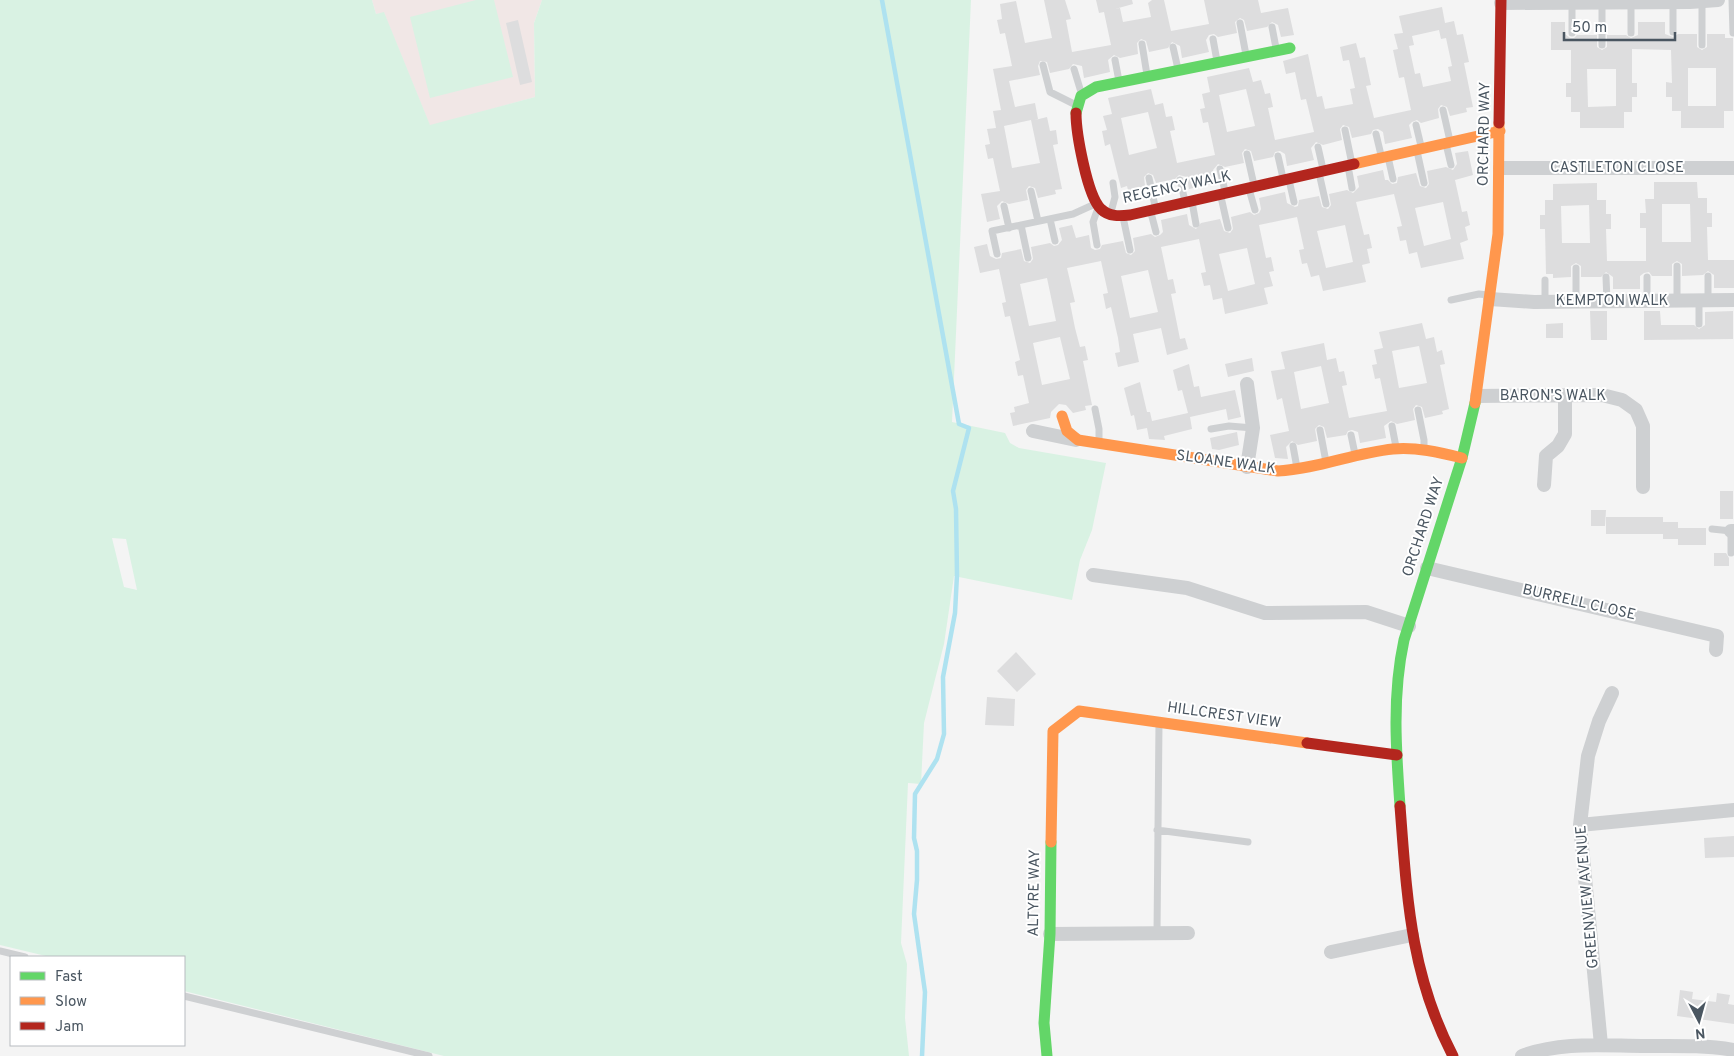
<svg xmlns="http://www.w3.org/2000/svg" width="1734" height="1056" font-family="Overpass,sans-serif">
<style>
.medical{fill:#f1e7e6}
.green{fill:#d9f2e3;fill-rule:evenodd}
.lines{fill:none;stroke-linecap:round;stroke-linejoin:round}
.stream{stroke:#aee2f0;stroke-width:4.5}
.building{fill:#ddddde;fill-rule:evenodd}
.lane{stroke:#ced0d2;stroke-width:7}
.street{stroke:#ced0d2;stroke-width:14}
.fast{stroke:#63d668;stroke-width:11}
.slow{stroke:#ff974d;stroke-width:11}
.jam{stroke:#b3261e;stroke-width:11}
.labels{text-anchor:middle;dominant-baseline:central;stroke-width:4;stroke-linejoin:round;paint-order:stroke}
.street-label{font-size:15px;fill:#4a5661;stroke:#fff}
</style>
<rect width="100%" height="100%" fill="#f4f4f4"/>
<path class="medical" d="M372,0H542L534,23L535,97L430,126L384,13L376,14Z"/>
<path class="green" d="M0,0H372L376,14L384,12L430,125L535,97L534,23L542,0H971L952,422L1005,433L1010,443L1019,448L1106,463L1092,530L1080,560L1072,600L954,576L944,644L924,723L921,784L908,783L901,943L907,964L905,1018L909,1056H444L184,991V957H50L0,945ZM112,538L126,539L137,590L124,587Z
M476,0H494L513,77L430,98L410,17Z"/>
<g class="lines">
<path class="stream" d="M882,0L959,424L969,428L953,491L956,509L957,575L955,613L943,677L944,734L937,759L915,794L914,838L917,851V880L914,914L925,992L922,1056"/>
</g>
<path class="building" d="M1044,0H1065L1071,19L1066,20L1072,52L1111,45L1104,12L1099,13L1096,0H1132L1133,4L1115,9L1120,8L1123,22L1151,17L1148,3L1152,0H1164L1171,31L1209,24L1204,0H1258L1261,13L1288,8L1294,35L1281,37L1278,25L1272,22L1267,27L1247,31L1244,20L1240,18L1235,22L1237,33L1218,37L1214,34L1209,35L1206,40L1209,52L1182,58L1180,46L1172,42L1168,48L1149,52L1146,41L1141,39L1137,43L1138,54L1120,58L1114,55L1108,60L1110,72L1084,78L1082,66L1073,64L1069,69L1050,73L1047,62L1040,61L1038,66L1040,75L1009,81L1015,107L1035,103L1038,119L1035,120L1047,117L1050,131L1056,130L1058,144L1053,145L1062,189L1055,190L1056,194L1038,198L1035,188L1029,186L1026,190L1028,200L1009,204L1002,201L997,206L1000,219L987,222L981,194L1000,191L993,158L988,159L985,145L990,144L987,129L996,128L993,111L1001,110L993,69L1012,66L1005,33L1000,34L997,20L1002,19L1000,4L1016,1L1025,43L1052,38ZM1031,120L1040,163L1012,168L1004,126Z
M1442,7L1445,23L1454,21L1457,35L1463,34L1469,62L1464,63L1473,107L1466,108L1467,112L1450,116L1447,107L1441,105L1438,109L1439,118L1421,123L1417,120L1412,122L1409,125L1412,138L1385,144L1383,132L1378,129L1373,130L1371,134L1352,138L1349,127L1343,125L1340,129L1342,140L1323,145L1316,142L1311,148L1314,160L1287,166L1285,154L1280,151L1275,152L1273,157L1254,161L1251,151L1245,149L1242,153L1244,163L1225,167L1218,164L1213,170L1216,183L1189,189L1187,177L1179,175L1175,179L1156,183L1153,175L1148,173L1144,177L1145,186L1128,190L1127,186L1121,188L1110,144L1105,146L1102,131L1107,130L1103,116L1112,114L1108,98L1151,89L1155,105L1163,103L1166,117L1172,116L1175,130L1170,131L1177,163L1215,155L1208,122L1203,123L1200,109L1205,108L1202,94L1210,92L1207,77L1249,68L1253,82L1261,80L1265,94L1270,93L1273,107L1268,108L1275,140L1314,132L1306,99L1301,100L1295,72L1286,74L1283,61L1308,54L1317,97L1322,96L1325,109L1353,104L1350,89L1355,88L1349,60L1343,61L1340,47L1356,43L1360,58L1365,57L1371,85L1366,86L1374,118L1411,110L1404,77L1399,78L1393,50L1398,49L1394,34L1403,33L1399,16ZM1439,30L1441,39L1446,38L1452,66L1448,67L1451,81L1423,87L1420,73L1415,74L1409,46L1414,45L1412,36ZM1246,89L1255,126L1227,132L1219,95ZM1148,112L1157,148L1129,155L1121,118Z
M518,20L532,82L520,85L506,23Z
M1551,22H1565V34L1570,38H1574L1577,35H1597V47L1602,50L1607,47V35H1626L1631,38L1638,35V22H1665V34L1673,37L1678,34H1697V47L1702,50L1707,47V34H1725V38H1733V111H1724V128H1681V111H1672V97H1666V82L1672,83L1671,50L1632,49V83H1637V97H1632V112H1624V128H1580V112H1571V97H1566V83H1571V50H1551ZM1688,68H1716V106H1688ZM1587,69H1616V106L1588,107Z
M1468,151L1473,175L1455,180L1462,212L1467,211L1470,225L1465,227L1468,240L1460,243L1464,259L1421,268L1417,252L1409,254L1406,240L1400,241L1397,227L1402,226L1394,194L1356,202L1364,235L1369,234L1372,248L1367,249L1370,263L1362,265L1366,282L1323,291L1319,275L1311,277L1307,263L1302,264L1299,250L1304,249L1297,217L1259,225L1266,258L1271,257L1274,271L1269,272L1273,286L1264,288L1268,304L1225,314L1222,298L1213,300L1210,285L1204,286L1201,273L1206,272L1199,239L1161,247L1168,280L1173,279L1176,293L1171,294L1180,339L1185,338L1188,349L1167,355L1161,328L1133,334L1139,362L1118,367L1115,353L1120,352L1118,338L1111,307L1106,309L1103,294L1108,293L1101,261L1067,268L1075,302L1070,303L1075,328L1080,347L1085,346L1088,360L1083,361L1092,405L1085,406L1086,410L1073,413L1066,405L1059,404L1051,412L1050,418L1013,426L1010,413L1015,412L1014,407L1029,403L1023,375L1018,376L1015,362L1020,360L1010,316L1005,317L1002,303L1006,302L999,269L980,273L974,247L987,244L990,256L996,259L1001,258L1002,253L1021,249L1024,261L1030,263L1033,259L1031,247L1050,243L1054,246L1058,245L1062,240L1059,228L1072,225L1076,238L1089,235L1091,248L1095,250L1100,249L1102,245L1123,241L1126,253L1131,255L1135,251L1133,238L1151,234L1155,237L1160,235L1163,232L1161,220L1187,214L1189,225L1196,229L1201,223L1220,219L1224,231L1230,233L1233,229L1231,217L1250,212L1254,215L1259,213L1261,209L1259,198L1285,192L1287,203L1295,207L1298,206L1299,200L1319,196L1322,207L1328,209L1331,205L1329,194L1347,190L1353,193L1359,187L1357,176L1383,170L1385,180H1388L1392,184L1397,183L1398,177L1416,173L1420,186L1426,188L1429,184L1427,171L1446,167L1453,170L1457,164L1455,153ZM1443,202L1451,239L1424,246L1415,208ZM1345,225L1353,262L1326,268L1317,231ZM1247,248L1255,284L1228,291L1219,254ZM1148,270L1158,312L1130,318L1121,276ZM1047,278L1056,321L1029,326L1020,284ZM1060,337L1070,379L1042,385L1033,343Z
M1654,182H1697L1698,198H1707V213H1712V227H1707L1708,260H1734V288H1714V275L1708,271L1703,275L1682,276V264L1677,261L1672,264V276H1652L1649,272L1644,273L1640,276V289H1613V277L1606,272L1601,277H1581V266L1576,263L1571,266V277L1553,278V274H1546L1545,229H1540V215H1545V200H1553V184L1597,183V200H1606V214H1611V229H1606L1607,261H1646V228H1640V213H1646L1645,199H1654ZM1662,204H1690L1691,242H1662ZM1589,205L1590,243H1562L1561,206Z
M1590,311H1607V340H1591Z
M1644,311H1660L1661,325H1694L1699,329L1705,325V312L1733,311V339L1644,340Z
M1422,323L1426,339L1434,337L1437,352L1442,350L1445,364L1440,365L1449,409L1442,411L1443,414L1425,418L1422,407L1416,405L1413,409L1415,420L1397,424L1391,421L1384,426L1386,438L1360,443L1358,432L1352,430L1348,431L1346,435L1327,438L1324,427L1319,425L1315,429L1317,441L1298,445L1292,441L1286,447L1288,459L1275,458L1270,435L1289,431L1282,398L1277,400L1271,371L1285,369L1281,352L1324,343L1327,360L1336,358L1339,372L1344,371L1347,385L1342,386L1349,418L1387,411L1380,378L1375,379L1372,365L1377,364L1374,350L1383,348L1379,332ZM1419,346L1427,383L1399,388L1392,351ZM1321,366L1329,403L1301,409L1294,372Z
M1563,323V338H1546V324Z
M1252,358L1254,371L1228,377L1225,364Z
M1189,364L1194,387L1199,386L1201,397L1235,390L1241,417L1228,420L1226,409L1190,417L1192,429L1164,436L1165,440L1149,439L1147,428L1137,430L1134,415L1131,416L1124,388L1140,382L1147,412H1150L1152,421L1188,413L1182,390L1178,391L1173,370Z
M1237,432L1239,445L1219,450L1212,449L1210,438Z
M1720,491H1733V519H1720Z
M1591,510H1606L1605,526H1591Z
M1606,517H1663V522H1678V528H1706V545H1678V539H1663V534H1606Z
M1714,553H1726L1729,558V566H1714Z
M1016,652L1036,674L1017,692L997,671Z
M987,697L1015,699L1014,726L985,725Z
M1734,836V857L1705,858L1704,838Z
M1680,990L1693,992L1692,999L1716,1002L1717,993L1730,995L1728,1004L1734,1005V1024L1677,1016Z"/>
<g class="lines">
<path class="lane" d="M1732,0L1733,33
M1702,2V45
M1631,3V33
M1240,23L1246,55
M1272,27L1276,48
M1673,32V2
M1572,33V3
M1213,39L1217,61
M1142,44L1147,75
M1602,45V3
M1173,47L1178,69
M1115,60L1119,81
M1043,65L1050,92L1074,104
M1074,69L1081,92
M1443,110L1450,141
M1416,125L1421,146
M1345,130L1352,164
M1376,134L1381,155
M1446,144L1451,165
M1318,147L1323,169
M1417,151L1424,183
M1247,154L1254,185
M1278,156L1283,178
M1388,157L1393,179
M1348,166L1352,188
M1220,169L1225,191
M1319,173L1326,204
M1149,178L1155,206
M1180,180L1185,201
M1289,180L1294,202
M1249,189L1255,210
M1031,191L1038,221
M1221,197L1228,228
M1192,202L1196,224
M1004,206L1009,228
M1111,212L1115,197L1113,183
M1151,213L1156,232
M1123,217L1130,250
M1050,219L1055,241
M1021,225L1028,258
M1097,245L1093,222L1098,208
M997,254L992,231L1073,214L1095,204
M1677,266V301
M1708,276V300
M1606,277L1607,301
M1451,300L1479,294L1488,295
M1545,301V280
M1576,301V268
M1647,301V277
M1699,301V324
M1095,409L1099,429V441
M1418,410L1424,440V448
M1392,426L1396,447
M1211,429L1229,426L1253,428
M1320,430L1326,462
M1351,435L1355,454
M1293,446L1297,468
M1712,529L1731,531V553
M1157,830L1248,842
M1157,933L1159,723
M0,951L25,957
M184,996L429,1056"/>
<path class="street" d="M1501,3L1690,2L1718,0
M1500,168H1734
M1490,299L1534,302L1734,300
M1247,384L1253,428L1247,467
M1477,396L1602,395L1622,400L1636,410L1643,426V487
M1033,431L1076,440
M1544,485L1546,456L1558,446L1565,434V396
M1731,531H1734
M1427,568L1717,636L1716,650
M1093,575L1187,588L1265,613L1366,612L1409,626
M1580,825L1734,810
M1050,934L1188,933
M1331,952L1412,935
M1601,1045L1580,825L1588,756L1599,721L1612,693
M1522,1056C1562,1041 1604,1046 1646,1046C1675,1046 1705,1045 1734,1050"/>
<path class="fast" d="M1076,113L1081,96L1096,87L1290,48
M1400,806C1396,750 1392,695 1404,640L1462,458L1475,403
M1047,1056L1044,1023L1050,934L1051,842"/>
<path class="slow" d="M1354,164L1500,131
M1475,403L1498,234L1499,123
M1062,416L1067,431L1078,440L1278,471C1317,469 1354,453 1393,449C1416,447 1439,452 1462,458
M1051,842L1053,731L1079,711L1307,743"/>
<path class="jam" d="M1076,113C1076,132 1087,196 1101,209C1109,217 1120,216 1130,215L1354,164
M1499,123L1501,0
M1307,743L1397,755
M1400,806C1407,896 1410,974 1453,1056"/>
</g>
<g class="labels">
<g class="street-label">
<text transform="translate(1485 134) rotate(-89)">ORCHARD WAY</text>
<text x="1617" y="168">CASTLETON CLOSE</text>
<text transform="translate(1177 188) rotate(-12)">REGENCY WALK</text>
<text x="1612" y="301">KEMPTON WALK</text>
<text x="1553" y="396">BARON'S WALK</text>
<text transform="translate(1226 463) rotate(8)">SLOANE WALK</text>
<text transform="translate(1424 527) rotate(-72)">ORCHARD WAY</text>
<text transform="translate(1579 603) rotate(13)">BURRELL CLOSE</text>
<text transform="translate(1224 716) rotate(8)">HILLCREST VIEW</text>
<text transform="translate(1035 893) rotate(-89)">ALTYRE WAY</text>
<text transform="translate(1588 897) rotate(-95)">GREENVIEW AVENUE</text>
</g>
</g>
<rect x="10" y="956" width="175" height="90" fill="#ffffff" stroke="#b7bbc0"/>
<rect x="20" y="972" width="25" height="8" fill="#63d668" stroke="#b7bbc0"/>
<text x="55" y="981" font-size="15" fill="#4a5661">Fast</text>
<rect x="20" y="997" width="25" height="8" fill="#ff974d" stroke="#b7bbc0"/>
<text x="55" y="1006" font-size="15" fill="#4a5661">Slow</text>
<rect x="20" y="1022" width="25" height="8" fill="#b3261e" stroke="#b7bbc0"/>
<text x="55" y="1031" font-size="15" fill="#4a5661">Jam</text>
<g transform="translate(1699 1021) rotate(174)" stroke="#ffffff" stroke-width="4" paint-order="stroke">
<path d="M0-4L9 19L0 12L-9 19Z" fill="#4a5661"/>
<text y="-8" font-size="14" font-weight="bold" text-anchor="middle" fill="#4a5661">N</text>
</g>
<path d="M1564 32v8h111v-8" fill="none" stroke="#4a5661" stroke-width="2.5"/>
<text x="1572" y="32" font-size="15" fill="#4a5661" stroke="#ffffff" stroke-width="4" paint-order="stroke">50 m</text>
</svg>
